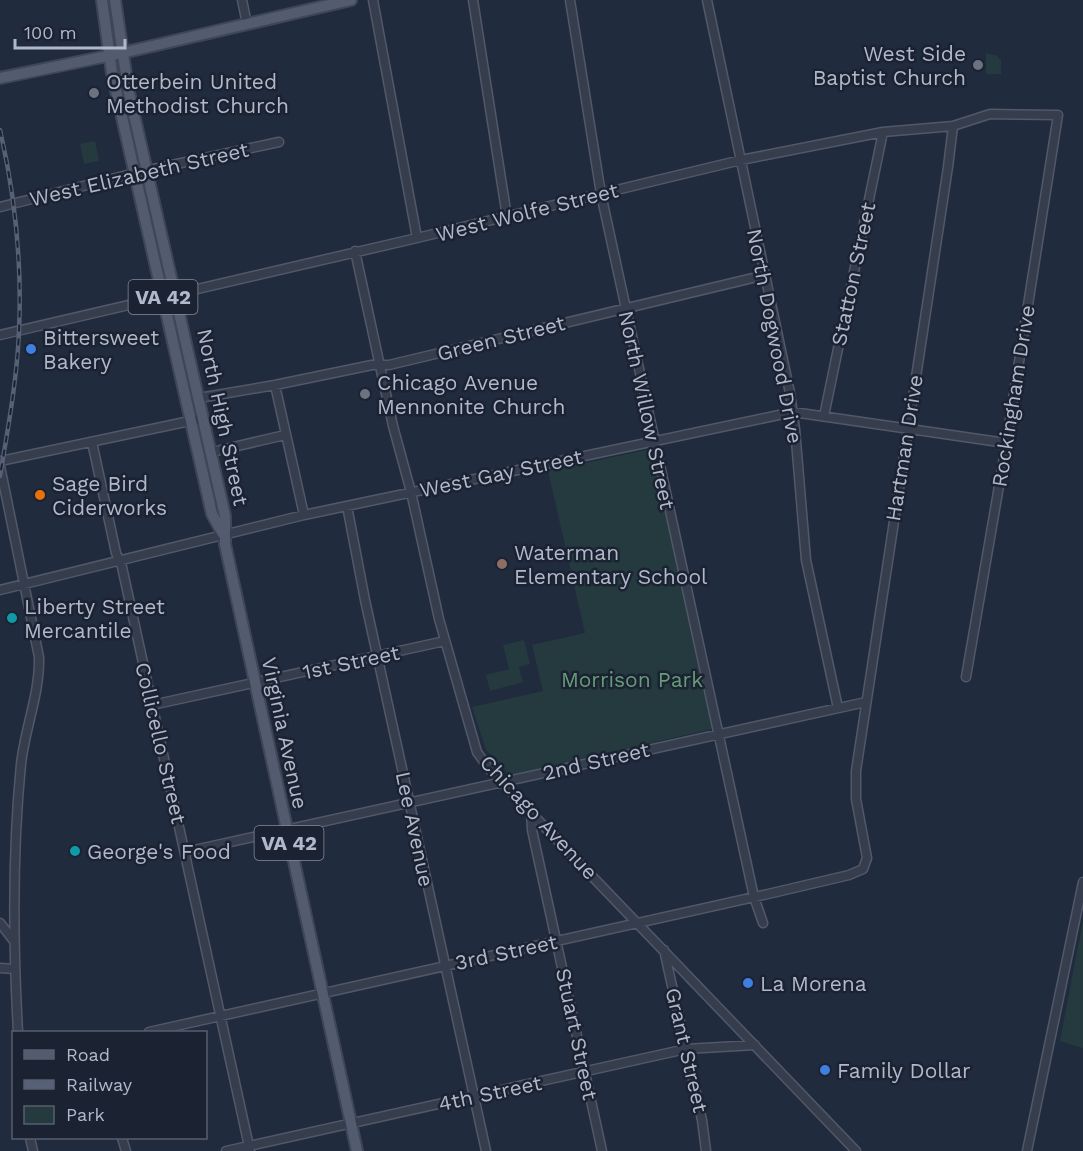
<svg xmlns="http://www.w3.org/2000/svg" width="1083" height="1151" font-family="'Work Sans',sans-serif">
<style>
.green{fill:#243a3f}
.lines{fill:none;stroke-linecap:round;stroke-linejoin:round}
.minor-casing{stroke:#515869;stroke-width:11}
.major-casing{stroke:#3f4757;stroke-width:14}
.minor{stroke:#363e4e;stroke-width:8}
.major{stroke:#535c6e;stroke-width:10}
.rail-casing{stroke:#576176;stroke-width:4.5}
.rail{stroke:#1b2333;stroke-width:2;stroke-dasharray:7;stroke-linecap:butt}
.worship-dot{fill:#6b7280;stroke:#1b2333;stroke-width:2}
.shop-dot{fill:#3f7fe0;stroke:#1b2333;stroke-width:2}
.food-dot{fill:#e8710a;stroke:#1b2333;stroke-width:2}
.education-dot{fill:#8d6e63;stroke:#1b2333;stroke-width:2}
.culture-dot{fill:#0f9aa8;stroke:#1b2333;stroke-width:2}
.labels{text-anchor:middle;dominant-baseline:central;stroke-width:5;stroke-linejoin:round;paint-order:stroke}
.shield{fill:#1b2333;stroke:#848b9d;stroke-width:1.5}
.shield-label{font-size:20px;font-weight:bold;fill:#b1b8ca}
.poi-label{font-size:21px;fill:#b1b8ca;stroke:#1b2333;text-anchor:start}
.street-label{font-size:21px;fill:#b1b8ca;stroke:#1b2333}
.park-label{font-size:21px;fill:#679c78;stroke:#1b2333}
</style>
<rect width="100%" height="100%" fill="#212b3e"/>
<path class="green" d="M986,53L998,56V59H1001V74H986Z
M95,141L99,161L84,164L80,144Z
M651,449L712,729L510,775L486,750L472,707L543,691L532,645L585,633L548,471Z
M524,640L530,664L519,667L523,682L490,691L486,675L509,669L503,645Z
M1083,920V1048L1060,1041Z"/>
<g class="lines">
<defs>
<path id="minor" d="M242,0L247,24
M373,0L417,238
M473,0L507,217
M570,0L601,194L754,897L763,923
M707,0L790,393L795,429L806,560L838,708
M0,207L135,173L279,142
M355,251L393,426L411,492L439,619L477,752L489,769L856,1151
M0,335L417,238L741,160L883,132L953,126L990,114L1058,115L1003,463L966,677
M275,385L304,515
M199,398L275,385L372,365H389L765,275
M824,416L883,132
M92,442L116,553L122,567L250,1151
M212,452L285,435
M0,461L204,418
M0,466L39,657C40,693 25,728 21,764C12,854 13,943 18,1032
M347,506L365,600L486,1151
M0,590L304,515L793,412L1006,443
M152,705L445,641
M531,811L532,830L602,1151
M185,852L866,702
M0,923L14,941
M664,950L702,1120L706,1151
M0,968L14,969
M149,1032L768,894L849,875L863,869L867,858L856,799V771L948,167L953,126
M30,1138L33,1151
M122,1138L126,1151
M226,1151L686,1049L755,1045
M1027,1151L1083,882"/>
<path id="major" d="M102,0L112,73L212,514L223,534
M115,0L128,88L225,516V544L357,1151
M0,78L122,53L351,0"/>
</defs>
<use href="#minor" class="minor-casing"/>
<use href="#major" class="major-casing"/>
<use href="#minor" class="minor"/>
<use href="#major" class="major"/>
<defs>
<path id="rail" d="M0,130C15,195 22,265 19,331C17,380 8,428 0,476"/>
</defs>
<use href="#rail" class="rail-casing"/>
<use href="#rail" class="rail"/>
</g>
<g class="worship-dot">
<circle cx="978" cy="65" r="6"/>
<circle cx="94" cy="93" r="6"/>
<circle cx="365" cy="394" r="6"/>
</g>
<g class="shop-dot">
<circle cx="31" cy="349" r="6"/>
<circle cx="748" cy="983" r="6"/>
<circle cx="825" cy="1070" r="6"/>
</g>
<circle class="food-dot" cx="40" cy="495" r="6"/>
<circle class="education-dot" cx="502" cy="564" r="6"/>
<g class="culture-dot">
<circle cx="12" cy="618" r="6"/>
<circle cx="75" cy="851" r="6"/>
</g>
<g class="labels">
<g class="shield">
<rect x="128.5" y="280" width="69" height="34" rx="4.5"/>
<rect x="254.5" y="826" width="69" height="34" rx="4.5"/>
</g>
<g class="shield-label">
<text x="163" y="297">VA 42</text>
<text x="289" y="843">VA 42</text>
</g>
<g class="poi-label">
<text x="966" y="53" text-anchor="end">West Side<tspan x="966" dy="24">Baptist Church</tspan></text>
<text x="106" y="81">Otterbein United<tspan x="106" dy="24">Methodist Church</tspan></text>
<text x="43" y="337">Bittersweet<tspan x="43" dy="24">Bakery</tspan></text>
<text x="377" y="382">Chicago Avenue<tspan x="377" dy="24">Mennonite Church</tspan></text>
<text x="52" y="483">Sage Bird<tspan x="52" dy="24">Ciderworks</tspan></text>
<text x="514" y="552">Waterman<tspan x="514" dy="24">Elementary School</tspan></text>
<text x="24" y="606">Liberty Street<tspan x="24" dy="24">Mercantile</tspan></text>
<text x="87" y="851">George's Food</text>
<text x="760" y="983">La Morena</text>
<text x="837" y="1070">Family Dollar</text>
</g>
<g class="street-label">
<text transform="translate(139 174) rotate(-13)">West Elizabeth Street</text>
<text transform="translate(527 212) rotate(-14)">West Wolfe Street</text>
<text transform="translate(853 274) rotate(-78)">Statton Street</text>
<text transform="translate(775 336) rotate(79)">North Dogwood Drive</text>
<text transform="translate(501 338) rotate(-14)">Green Street</text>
<text transform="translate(1013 396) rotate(-81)">Rockingham Drive</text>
<text transform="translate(647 410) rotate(78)">North Willow Street</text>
<text transform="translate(223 417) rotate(78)">North High Street</text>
<text transform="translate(904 448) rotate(-81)">Hartman Drive</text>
<text transform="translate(501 473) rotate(-12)">West Gay Street</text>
<text transform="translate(351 662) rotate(-12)">1st Street</text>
<text transform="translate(285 733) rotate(78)">Virginia Avenue</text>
<text transform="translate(161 743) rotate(77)">Collicello Street</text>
<text transform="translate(596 761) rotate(-13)">2nd Street</text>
<text transform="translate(539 817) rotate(47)">Chicago Avenue</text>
<text transform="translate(415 829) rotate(78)">Lee Avenue</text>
<text transform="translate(506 952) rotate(-12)">3rd Street</text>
<text transform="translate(577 1034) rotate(78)">Stuart Street</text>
<text transform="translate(687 1050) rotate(77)">Grant Street</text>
<text transform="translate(490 1093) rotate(-12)">4th Street</text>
</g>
<g class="park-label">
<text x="632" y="679">Morrison Park</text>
</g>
</g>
<rect x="12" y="1031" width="195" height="108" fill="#1b2333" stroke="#575f6f" stroke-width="1.5"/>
<rect x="24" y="1050" width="30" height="9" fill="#535c6e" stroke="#575f6f" stroke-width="1.5"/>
<text x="66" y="1061" font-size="18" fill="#b1b8ca">Road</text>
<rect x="24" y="1080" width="30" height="9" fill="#576176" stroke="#575f6f" stroke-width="1.5"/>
<text x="66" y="1091" font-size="18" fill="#b1b8ca">Railway</text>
<rect x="24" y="1106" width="30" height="18" fill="#243a3f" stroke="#575f6f" stroke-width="1.5"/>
<text x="66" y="1121" font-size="18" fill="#b1b8ca">Park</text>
<path d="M15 39v9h110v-9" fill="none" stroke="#b1b8ca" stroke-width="3"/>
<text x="24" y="39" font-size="18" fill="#b1b8ca" stroke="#1b2333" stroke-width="4.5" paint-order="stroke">100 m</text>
</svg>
